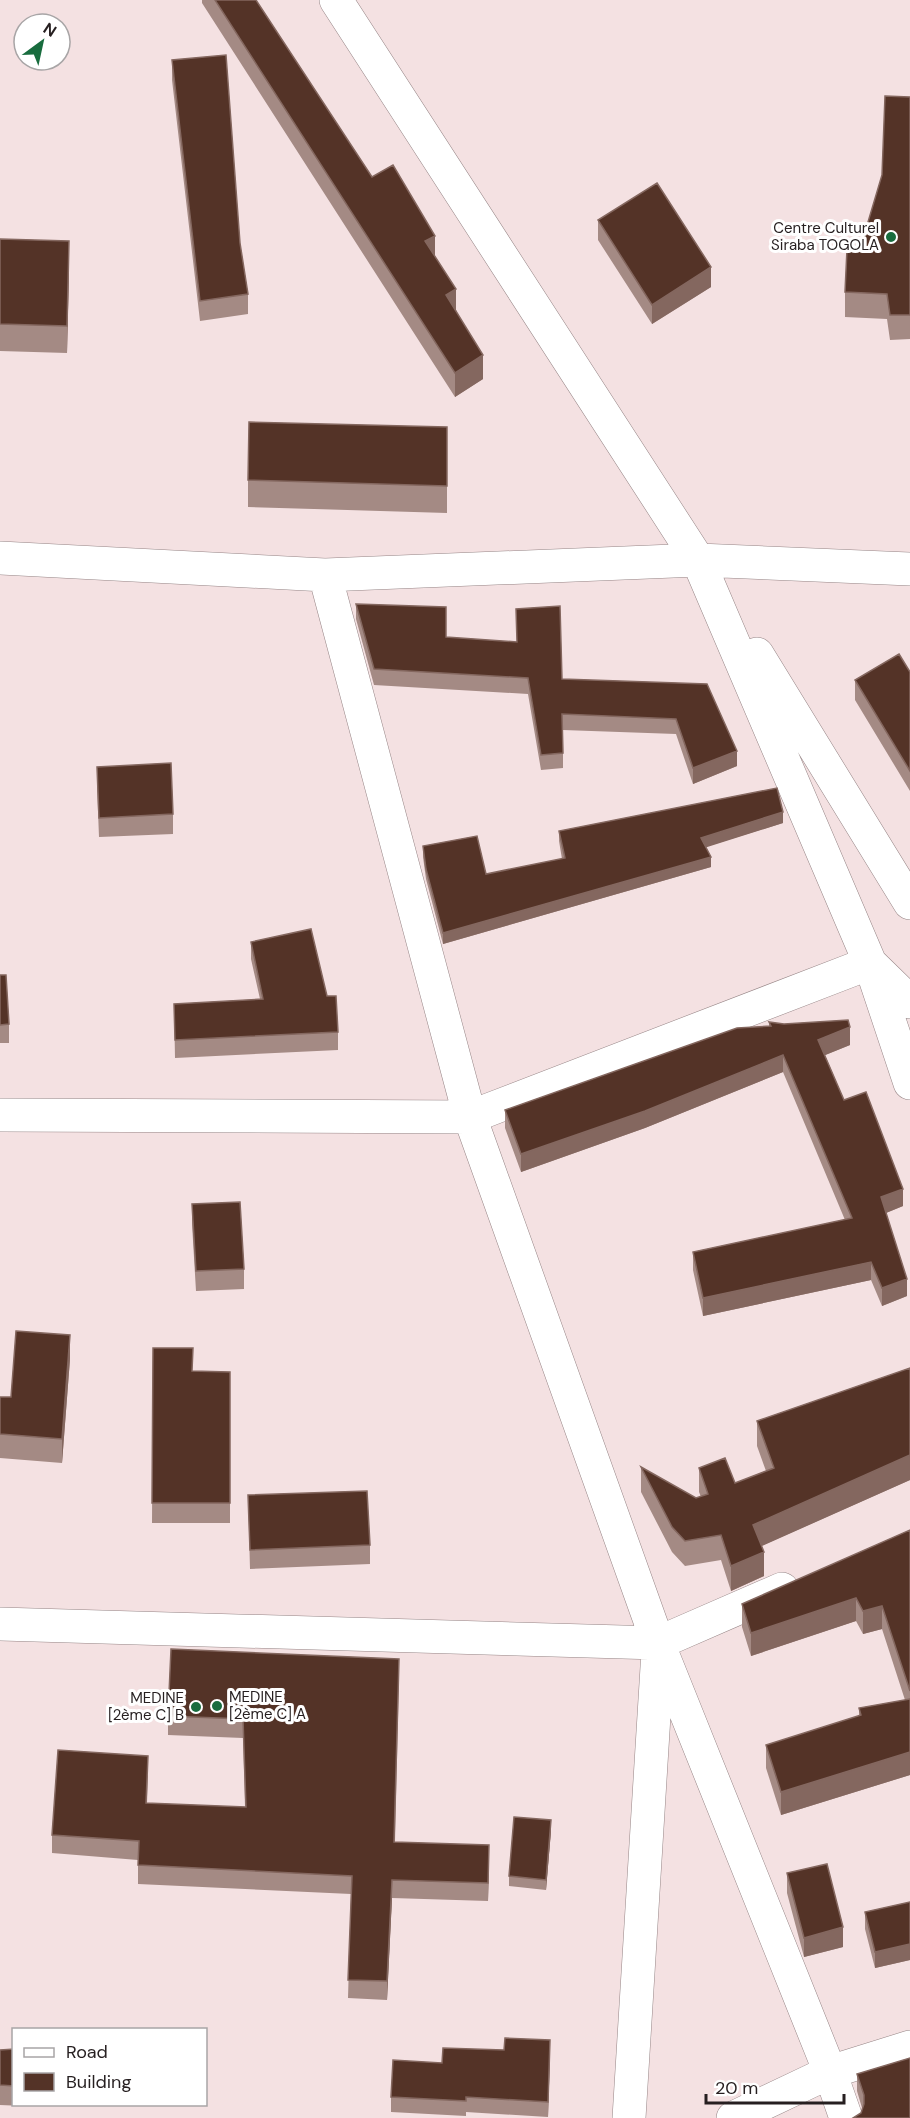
<svg xmlns="http://www.w3.org/2000/svg" width="910" height="2118" font-family="'DM Sans',sans-serif">
<style>
.lines{fill:none;stroke-linecap:round;stroke-linejoin:round}
.minor-casing{stroke:#968586;stroke-width:34}
.minor{stroke:#fff;stroke-width:33}
.wall{fill:#a48a84}
.shaded-wall{fill:#84675f}
.building{fill:#543327;stroke:#84675f;stroke-width:1.5}
.poi-dot{fill:#186c3e;stroke:#fff;stroke-width:2}
.labels{text-anchor:middle;dominant-baseline:central;stroke-width:6;stroke-linejoin:round;paint-order:stroke}
.poi-label{font-size:15px;fill:#261f20;stroke:#fff;text-anchor:end}
</style>
<rect width="100%" height="100%" fill="#f4e1e2"/>
<g class="lines">
<defs>
<path id="minor" d="M336,0L698,560L870,963L910,1083
M0,558L325,575L698,560L910,569
M325,575L470,1117L658,1643L830,2072L846,2118
M757,654L910,903
M0,1115L470,1117L870,963L910,1002
M0,1624L658,1643L782,1589
M629,2118L658,1651
M733,2118L830,2072L910,2047"/>
</defs>
<use href="#minor" class="minor-casing"/>
<use href="#minor" class="minor"/>
</g>
<path class="wall" d="M202,0H256L372,177L435,256L483,379L455,397L202,3Z
M172,60L240,243L248,294V314L200,321L172,80Z
M910,97V339L890,340L887,319L845,317V292Z
M598,220L711,287L652,324L598,240Z
M0,239L69,269L67,353L0,351Z
M447,427V513L248,507V480Z
M356,604L562,679L707,684L737,766L693,784L676,734L563,730V768L541,770L528,694L374,685L356,619Z
M910,672V791L855,700V680Z
M97,767L173,814V834L99,837L97,786Z
M783,823L705,847L711,867L443,944L426,879L423,857V846L486,874L562,859L559,841V831Z
M251,942L327,996L338,1032V1050L175,1058L174,1004L260,999L251,959Z
M0,975L9,1024V1043H0Z
M769,1022L850,1045L825,1055L844,1100L903,1206L886,1213L907,1296L882,1306L871,1280L703,1316L693,1270V1252L845,1220L783,1072L645,1128L521,1172L505,1128V1110L769,1026Z
M192,1204L244,1269V1289L196,1291L192,1224Z
M153,1348L192,1371L230,1372V1523H152Z
M70,1359L62,1463L0,1458V1397H11Z
M910,1368V1480L761,1546L764,1576L731,1591L721,1560L685,1566L672,1552L641,1492V1467L696,1498L701,1497L699,1492V1468L735,1483L766,1471L757,1446V1421Z
M248,1495L370,1545V1564L250,1569Z
M910,1530V1775L781,1815L766,1768V1745L859,1716V1708L905,1700L882,1629L863,1634L856,1621L751,1656L742,1627V1604Z
M399,1677L395,1842L489,1863L488,1901L392,1898L387,2000L348,1998L351,1894L138,1884V1860L52,1853V1835L148,1775L147,1803L245,1807L243,1738L168,1735V1716Z
M551,1831L546,1890L509,1886V1876Z
M787,1873L843,1947L804,1957L787,1893Z
M910,1902V1960L875,1968L865,1929V1912Z
M14,2049V2104H24V2106L0,2105V2050Z
M550,2055L548,2117L466,2112V2116L391,2112V2097L442,2063Z
M910,2058L862,2108L857,2091V2074Z"/>
<path class="shaded-wall" d="M435,236V260L425,241Z
M69,241V269L67,353V326Z
M711,267V287L652,324V305Z
M456,289V313L446,295Z
M483,355V379L455,397V373Z
M737,751V766L693,784V768Z
M783,812V823L701,849V838Z
M711,857V867L443,944V933Z
M850,1027V1045L818,1058V1040Z
M783,1055V1072L645,1128L521,1172V1154Z
M903,1189V1206L881,1215V1197Z
M871,1262V1280L703,1316V1298Z
M907,1279V1296L882,1306V1288Z
M70,1335V1359L62,1463V1439Z
M910,1455V1480L753,1550V1525Z
M764,1552V1576L731,1591V1566Z
M856,1598V1621L751,1656V1633Z
M882,1606V1629L863,1634V1611Z
M910,1752V1775L781,1815V1792Z
M551,1820V1831L546,1890V1880Z
M489,1845V1863L488,1901V1883Z
M392,1880V1898L387,2000V1981Z
M843,1927V1947L804,1957V1938Z
M910,1944V1960L875,1968V1952Z
M550,2040V2055L548,2117V2102Z"/>
<path class="building" d="M215,0H256L372,177L393,165L435,236L425,241L456,289L446,295L483,355L455,373Z
M226,55L240,243L248,294L200,301L172,60Z
M885,96L910,97V315H890L887,294L845,292L847,249H860L882,175Z
M657,183L711,267L652,305L598,220Z
M0,239L69,241L67,326L0,324Z
M249,422L447,427V486L248,480Z
M356,604L446,607V637L517,642L516,609L560,606L562,679L707,684L737,751L693,768L676,719L562,714L563,753L541,755L528,678L374,669Z
M899,654L910,672V771L855,680Z
M171,763L173,814L99,818L97,767Z
M777,788L783,812L701,838L711,857L443,933L426,869L423,846L477,836L486,874L565,858L559,831Z
M311,929L327,996H336L338,1032L175,1040L174,1004L263,999L251,942Z
M0,975H6L9,1024L0,1025Z
M848,1020L850,1027L818,1040L844,1100L866,1092L903,1189L881,1197L907,1279L882,1288L871,1262L703,1298L693,1252L852,1218L783,1055L645,1111L521,1154L505,1110L737,1028L771,1026L769,1022L784,1024Z
M240,1202L244,1269L196,1271L192,1204Z
M16,1331L70,1335L62,1439L0,1434V1397H11Z
M153,1348H193L192,1371L230,1372V1503H152Z
M910,1368V1455L753,1525L764,1552L731,1566L721,1535L685,1541L672,1527L641,1467L696,1498L708,1494L699,1468L725,1458L735,1483L774,1468L757,1421Z
M367,1491L370,1545L250,1550L248,1495Z
M910,1530V1691L882,1606L863,1611L856,1598L751,1633L742,1604Z
M171,1649L399,1659L394,1842L489,1845L488,1883L392,1880L387,1981L348,1980L352,1876L138,1865L139,1841L52,1835L58,1750L148,1756L146,1803L246,1807L243,1719L168,1716Z
M910,1699V1752L781,1792L766,1745L861,1715L859,1708Z
M514,1817L551,1820L546,1880L509,1876Z
M827,1864L843,1927L804,1938L787,1873Z
M910,1902V1944L875,1952L865,1912Z
M505,2038L550,2040L548,2102L466,2097V2101L391,2097L393,2060L442,2063L443,2048L504,2050Z
M14,2049V2086L0,2085V2050Z
M910,2058V2118H853L861,2113L864,2104V2095L857,2074Z"/>
<g class="poi-dot">
<circle cx="891" cy="237" r="6"/>
<circle cx="217" cy="1706" r="6"/>
<circle cx="196" cy="1707" r="6"/>
</g>
<g class="labels">
<g class="poi-label">
<text x="879" y="228">Centre Culturel<tspan x="879" dy="17">Siraba TOGOLA</tspan></text>
<text x="229" y="1697" text-anchor="start">MEDINE<tspan x="229" dy="17">[2ème C] A</tspan></text>
<text x="184" y="1698">MEDINE<tspan x="184" dy="17">[2ème C] B</tspan></text>
</g>
</g>
<rect x="12" y="2028" width="195" height="78" fill="#ffffff" stroke="#a8a5a6" stroke-width="1.5"/>
<rect x="24" y="2048" width="30" height="9" fill="#ffffff" stroke="#a8a5a6" stroke-width="1.5"/>
<text x="66" y="2058" font-size="18" fill="#261f20">Road</text>
<rect x="24" y="2073" width="30" height="18" fill="#543327" stroke="#a8a5a6" stroke-width="1.5"/>
<text x="66" y="2088" font-size="18" fill="#261f20">Building</text>
<g transform="translate(42 42) rotate(33)"><circle r="28" fill="#ffffff" stroke="#a8a5a6" stroke-width="1.5"/>
<path d="M0-4.5L10 22L0 15L-10 22Z" fill="#186c3e"/>
<text y="-9" font-size="16" font-weight="bold" text-anchor="middle" fill="#261f20">N</text>
</g>
<path d="M706 2094v9h138v-9" fill="none" stroke="#261f20" stroke-width="3"/>
<text x="715" y="2094" font-size="18" fill="#261f20" stroke="#ffffff" stroke-width="4.5" paint-order="stroke">20 m</text>
</svg>
